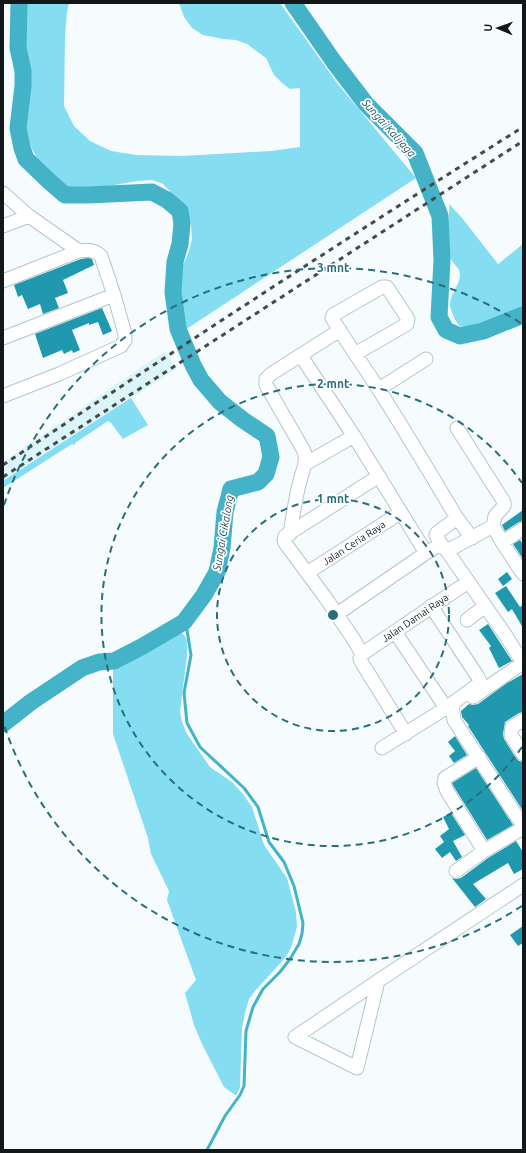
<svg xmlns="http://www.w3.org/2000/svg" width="526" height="1153" font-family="Ubuntu,sans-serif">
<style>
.built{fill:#dcf5fa}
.green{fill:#84ddf0}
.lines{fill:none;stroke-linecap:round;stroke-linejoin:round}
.stream{stroke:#44b2c7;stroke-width:3}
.river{stroke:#44b2c7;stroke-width:17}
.building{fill:#2098ad}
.minor-casing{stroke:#b5c5c8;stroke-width:15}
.minor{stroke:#fff;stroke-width:13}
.rail{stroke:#454b4c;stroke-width:3;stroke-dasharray:5 5;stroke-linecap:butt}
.ring{fill:none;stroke:#286e7c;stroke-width:2;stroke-dasharray:7 5}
.labels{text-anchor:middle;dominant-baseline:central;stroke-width:3.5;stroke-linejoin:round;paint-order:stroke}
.street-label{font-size:10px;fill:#121819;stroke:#fff}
.water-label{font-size:11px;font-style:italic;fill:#1d4c56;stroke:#fff}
.centre{fill:#286e7c;stroke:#fff;stroke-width:2}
.ring-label{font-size:12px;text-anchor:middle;font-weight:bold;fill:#286e7c;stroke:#fff;stroke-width:3.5;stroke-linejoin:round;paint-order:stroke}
</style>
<rect width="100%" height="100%" fill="#f6fcfe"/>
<path class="built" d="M165,351L177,369L3,481V462Z"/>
<path class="green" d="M24,3H69L67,12L65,36L64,106L74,126L90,141L111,151L136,155L182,156L271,151L300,147V88L290,89L282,83L274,75L266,58L247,44L236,40L223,39L203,35L192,28L184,17L179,3H280L337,83L416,178L182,332L179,321L178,303L181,270L189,251L192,239L191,224L177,199L163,184L152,180L137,181L120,184L100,188L80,194L69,189L52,177L39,162L24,134L29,79L27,66L22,50Z
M449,204L462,218L498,264L523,244V310C515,313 507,315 500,318C484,324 461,340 453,315C452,313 451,309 450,306C449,295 460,286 460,274C460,268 455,266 452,261C450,258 448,254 447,250C444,235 451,219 449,204Z
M131,398L148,425L123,439L111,423L108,421L75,443V445L72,444L3,488V481Z
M179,631L185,636L187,641V656L180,711L182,722L187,734L210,767L232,782L243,794L252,807L264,845L287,878L296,912L297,927L291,948L285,958L255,991L249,999L245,1013L242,1028L240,1087L237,1094L235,1095L224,1087L202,1044L194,1025L185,993L196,980L167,900L169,891L151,854L148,838L113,734V669C135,657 156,643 179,631Z"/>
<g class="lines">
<path class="stream" d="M184,622L187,630L191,655L184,693L187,723L200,747L244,788L258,807L269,842L284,862L294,886L303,923L302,934L299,944L290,959L280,972L263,989L253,1007L246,1031L244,1086L240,1095L225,1116L207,1150"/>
<path class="river" d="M293,3L334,62L366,104L415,153L440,216L442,260L439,317L446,330L460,336L483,331L523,315
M3,724L31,702L82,668L99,662L114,661L143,646L184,622L204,595L217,572L222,548L225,512L231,489L258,482L266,474L271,457L267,436L243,420L220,402L201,380L193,365L178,329L173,292L175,262L180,244L182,224L180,211L167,200L152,192L88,195H65L50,182L26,159L22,148L18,128L23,86V71L18,48L19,3"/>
</g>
<path class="building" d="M88,258L92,259L94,265L63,280L68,293L55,298L59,308L43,314L40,304L28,309L22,295L18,297L14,285L81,259Z
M102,308L112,331L103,335L98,322L89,325V323L72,330L80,350L73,353L72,350L64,354L62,350L43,358L35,334Z
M523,510V521L519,522L505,531L502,525Z
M520,540L523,544V559L513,544Z
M507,572L512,579L503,586L498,579Z
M506,586L520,607L523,605V628L512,609L508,612L495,593Z
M488,624L512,661L499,668L489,648L491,646L479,630Z
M523,674V712L519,713L505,722L503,734L504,739L516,758L519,761L523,762V811L468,726L469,725L462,717L461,711L469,704L473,705L478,704L507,683Z
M455,736L467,755L454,763L449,756L455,751L448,742Z
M476,768L513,825L487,840L454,787L452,783Z
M451,813L465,835L453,841L462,857L456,861L450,852L442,858L435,849L444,842L440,836L449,829L443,817Z
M516,841L523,852V869L514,874L508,863L473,884L486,899L475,907L452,878L456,879L461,878L488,858Z
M523,926V943L518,946L510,935Z"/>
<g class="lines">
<defs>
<path id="minor" d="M3,193L29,216L79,251C88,250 94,249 101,256L114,295L125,334V340L121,346L59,374L3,396
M3,226L29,216
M3,281L79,251
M3,338L114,295
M355,354L407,324L408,319L387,287H382L333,315L332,318C347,343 364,366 379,390C406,432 431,475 457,518L472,538
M301,356L354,436L426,553L441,544
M379,389L426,359
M457,428L504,502V506L495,516L493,526
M305,464L354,436
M457,518L437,533L436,535L441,544L447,551L493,526L502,542L523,574
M290,534C293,516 295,499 300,481C302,471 308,462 304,451L266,385V379L271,374L340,330
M502,542L523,529
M447,551L506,636L523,663
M307,573L400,513
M337,614L426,553
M467,620L485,606
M395,632L446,708
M362,654L354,640L325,597L285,543L284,540L285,536L379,476
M362,654L468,582
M362,654L360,659L362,663L406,734
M473,697L523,663
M452,704L454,720L523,826
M523,720L512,727L511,735L523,754
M382,748L446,708L479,684L480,681L478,677L431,606
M479,757L445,778L444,783L447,791L484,851
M456,871L484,851L523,828
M378,981L357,1068L295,1037L378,981L523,885"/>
</defs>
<use href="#minor" class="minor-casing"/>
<use href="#minor" class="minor"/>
<path class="rail" d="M3,465C175,350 348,237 523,127
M3,477L523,141"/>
</g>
<g class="ring">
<circle cx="333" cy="615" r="116"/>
<path d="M522 747A231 231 0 1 1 522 483"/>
<path d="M522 906A347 347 0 0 1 4 725M4 505A347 347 0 0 1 522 324"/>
</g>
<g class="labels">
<g class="street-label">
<text transform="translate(354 543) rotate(-33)">Jalan Ceria Raya</text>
<text transform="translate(415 618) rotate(-34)">Jalan Damai Raya</text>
</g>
<g class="water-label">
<text transform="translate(389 128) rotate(48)">Sungai Kalijaga</text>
<text transform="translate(223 533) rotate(-80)">Sungai Cikalong</text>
</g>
</g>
<circle cx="333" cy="615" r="6" class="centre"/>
<g class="ring-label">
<text x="333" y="272">3 mnt</text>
<text x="333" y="388">2 mnt</text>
<text x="333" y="503">1 mnt</text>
</g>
<rect width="526" height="1153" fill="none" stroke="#121819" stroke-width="8"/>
<g transform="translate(498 28) rotate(272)" stroke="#ffffff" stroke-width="3" paint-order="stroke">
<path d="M0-3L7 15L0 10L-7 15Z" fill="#121819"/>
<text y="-6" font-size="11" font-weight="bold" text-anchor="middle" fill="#121819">U</text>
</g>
</svg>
